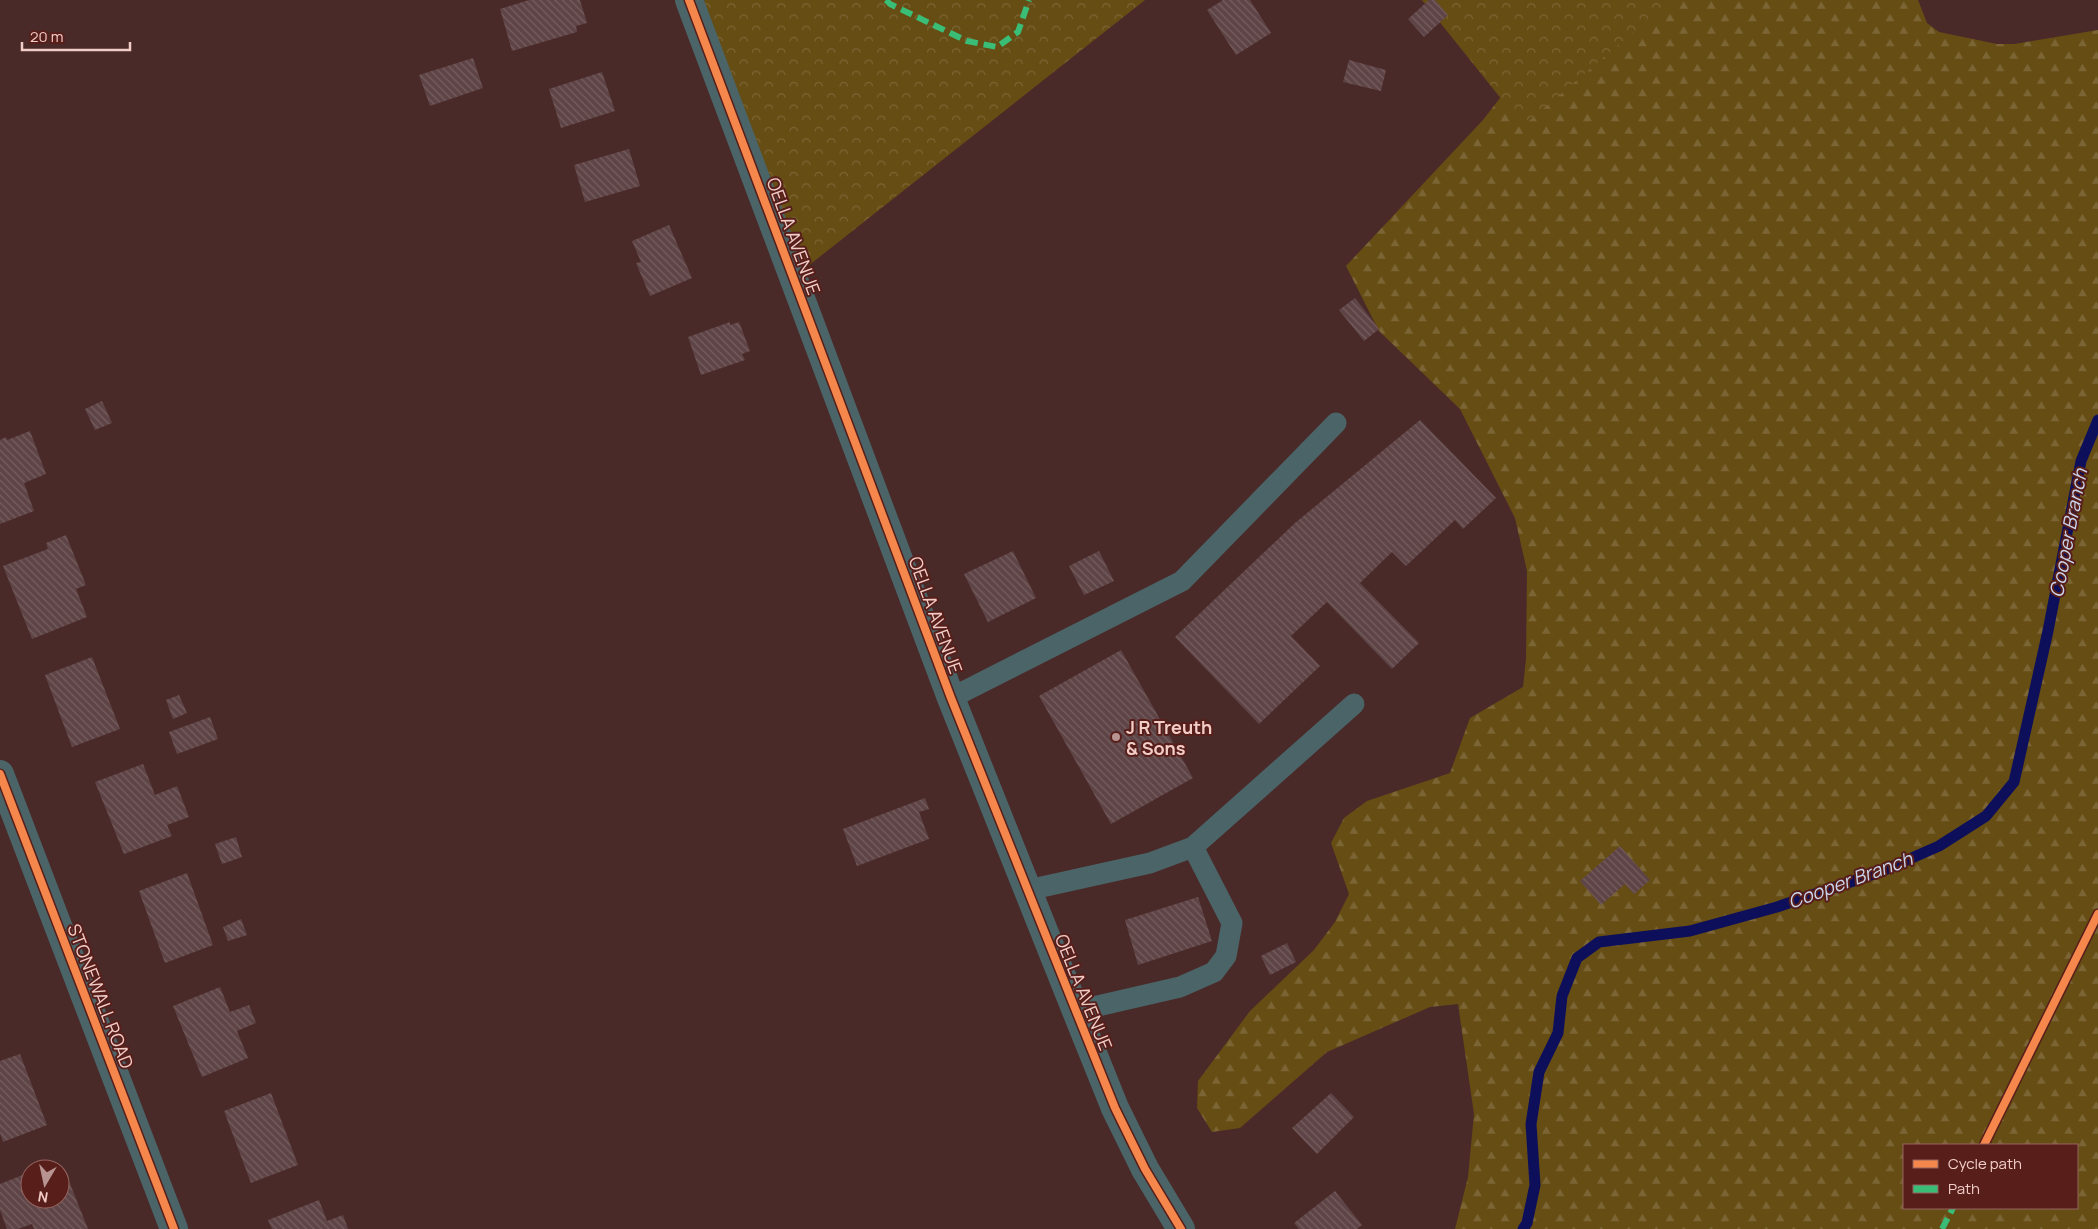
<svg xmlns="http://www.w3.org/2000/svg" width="2098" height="1229" font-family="Manrope,sans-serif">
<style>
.forest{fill:url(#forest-firs);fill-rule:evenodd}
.park{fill:url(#park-crowns)}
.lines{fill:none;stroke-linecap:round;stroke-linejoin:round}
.stream{stroke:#0d0f5b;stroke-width:11}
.building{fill:url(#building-back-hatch)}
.service{stroke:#4b6468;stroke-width:21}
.minor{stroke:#4b6468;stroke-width:28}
.quiet{stroke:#3abd76;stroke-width:6;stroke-dasharray:12 6;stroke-linecap:butt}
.cycleway-casing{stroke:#571e1a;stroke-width:11}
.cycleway{stroke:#f5874c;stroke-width:8}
.poi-dot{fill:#b79490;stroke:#571e1a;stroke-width:2}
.labels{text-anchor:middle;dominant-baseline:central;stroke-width:4;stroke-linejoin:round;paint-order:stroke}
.street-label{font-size:18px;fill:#f2cdc8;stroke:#571e1a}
.poi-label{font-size:18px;font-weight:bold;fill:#f2cdc8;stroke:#571e1a;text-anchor:start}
.water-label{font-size:19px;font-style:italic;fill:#cad4ec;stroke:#571e1a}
</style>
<defs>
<pattern id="forest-firs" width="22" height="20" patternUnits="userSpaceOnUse" patternTransform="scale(1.25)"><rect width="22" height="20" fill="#664d14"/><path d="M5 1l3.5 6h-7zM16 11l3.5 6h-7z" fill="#7c6535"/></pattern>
<pattern id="park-crowns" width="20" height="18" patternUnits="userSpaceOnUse" patternTransform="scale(1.25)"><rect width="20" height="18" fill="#664d14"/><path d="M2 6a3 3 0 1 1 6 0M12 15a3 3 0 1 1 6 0" fill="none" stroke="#7c6535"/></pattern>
<pattern id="building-back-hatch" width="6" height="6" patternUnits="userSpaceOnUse" patternTransform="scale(1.25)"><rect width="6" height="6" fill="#5e4446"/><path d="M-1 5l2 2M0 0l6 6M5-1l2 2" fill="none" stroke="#765e5f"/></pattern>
</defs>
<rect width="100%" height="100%" fill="#492a28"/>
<path class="forest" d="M1454,0H1918L1927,23L1939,32L1997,44H2014L2098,30V1229H1455L1468,1177L1474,1114L1458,1004L1430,1007L1327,1052L1240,1128L1212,1132L1197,1108L1198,1081L1250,1011L1314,950L1335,922L1349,894L1331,843L1344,818L1367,801L1450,773L1470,718L1523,687L1526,659L1527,571L1515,518L1460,409L1379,331L1346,266L1483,120L1500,98L1503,68ZM1904,1145H2077V1208H1904Z"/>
<path class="park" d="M698,0H1145L803,270Z
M1422,0H1671L1523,126Z"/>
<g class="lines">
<path class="stream" d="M1523,1229L1527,1223L1535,1185L1531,1124L1539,1072L1558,1033L1562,996L1577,958L1599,942L1690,931L1777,907L1880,872L1939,846L1986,816L2014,782L2048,631L2081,461L2098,420"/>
</g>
<path class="building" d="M529,0H580L587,23L576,26L577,32L512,51L500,9Z
M1223,0H1250L1271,33L1236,55L1207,10Z
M1429,0H1435L1448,15L1424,37L1408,19Z
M473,58L483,88L430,106L419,75Z
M1349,60L1386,70L1381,91L1343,82Z
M602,72L615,111L561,128L549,89Z
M629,149L640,186L585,202L574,165Z
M669,225L692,278L650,296L636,263L641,262L632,241Z
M1355,298L1379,329L1364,341L1339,310Z
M730,322V325L739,322L750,351L742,354L745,360L701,375L688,337Z
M102,401L112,423L95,430L85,409Z
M1420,420L1496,498L1463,529L1455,520L1406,566L1392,552L1360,583L1419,643L1392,669L1327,602L1291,636L1320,666L1259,724L1175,637L1295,523Z
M30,431L46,474L24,483L34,511L0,524V440L6,437L7,440Z
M66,535L86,585L76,589L87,617L32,639L3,566L48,549L46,543Z
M1013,551L1036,598L988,622L964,574Z
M1099,551L1114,581L1084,595L1069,566Z
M1121,650L1193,778L1111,824L1039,696Z
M92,657L120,729L72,747L45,675Z
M179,695L187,713L173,719L166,700Z
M210,717L218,739L177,754L169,732Z
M143,764L155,795L177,786L189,817L167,825L172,836L124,854L95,782Z
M925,798L929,809L919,812L929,839L857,866L843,829Z
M236,837L242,857L222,864L215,844Z
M1620,846L1650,880L1634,894L1625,884L1601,905L1580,881Z
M187,873L213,945L165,963L139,891Z
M1198,897L1212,941L1138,965L1125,920Z
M241,919L247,935L228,941L223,927Z
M1287,943L1296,962L1270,975L1261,956Z
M220,987L230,1012L249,1005L256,1023L237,1031L248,1058L202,1077L173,1006Z
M20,1054L47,1125L3,1142L0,1133V1061Z
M271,1093L298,1165L251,1183L224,1111Z
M1331,1093L1354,1117L1317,1154L1292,1128Z
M30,1172V1199H60V1178L67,1176L88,1229H34L32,1224L18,1229H7L0,1210V1184Z
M1335,1191L1362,1225L1357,1229H1299L1294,1223Z
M319,1200L327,1221L343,1215L348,1229H272L268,1220Z"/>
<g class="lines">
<path class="service" d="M951,698L1182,581L1336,423
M1028,890L1150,863L1193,847L1354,704
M1076,1011L1180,987L1214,972L1226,956L1232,923L1193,847"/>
<path class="minor" d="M689,0L951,698L1076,1011L1115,1108L1145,1169L1181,1229
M0,774L174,1229"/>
<path class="quiet" d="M886,0L890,4L967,41L997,47L1018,32L1029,0
M1942,1229L1953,1208"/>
<defs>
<path id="cycleway" d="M689,0L951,698L1076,1011L1115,1108L1145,1169L1181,1229
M0,774L174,1229
M1984,1145L2098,914"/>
</defs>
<use href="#cycleway" class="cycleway-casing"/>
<use href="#cycleway" class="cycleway"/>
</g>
<circle class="poi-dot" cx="1116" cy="737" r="5"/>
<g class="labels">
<g class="street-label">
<text transform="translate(794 236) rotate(70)">OELLA AVENUE</text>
<text transform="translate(936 615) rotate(70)">OELLA AVENUE</text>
<text transform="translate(1084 992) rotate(68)">OELLA AVENUE</text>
<text transform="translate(101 996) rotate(69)">STONEWALL ROAD</text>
</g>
<g class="poi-label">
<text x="1126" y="727">J R Treuth<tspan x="1126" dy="21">&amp; Sons</tspan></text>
</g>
<g class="water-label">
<text transform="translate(2068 533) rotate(-79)">Cooper Branch</text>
<text transform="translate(1850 880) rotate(-20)">Cooper Branch</text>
</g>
</g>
<rect x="1903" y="1144" width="175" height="65" fill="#571e1a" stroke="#956460"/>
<rect x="1913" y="1160" width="25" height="8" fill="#f5874c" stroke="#956460"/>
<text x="1948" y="1169" font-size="15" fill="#f2cdc8">Cycle path</text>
<rect x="1913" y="1185" width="25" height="8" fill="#3abd76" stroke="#956460"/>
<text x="1948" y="1194" font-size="15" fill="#f2cdc8">Path</text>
<g transform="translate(45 1184) rotate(189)"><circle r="24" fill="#571e1a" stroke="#956460"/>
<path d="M0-4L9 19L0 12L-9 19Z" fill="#b79490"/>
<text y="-8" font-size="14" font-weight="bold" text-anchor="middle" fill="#f2cdc8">N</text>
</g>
<path d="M22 42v8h108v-8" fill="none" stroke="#f2cdc8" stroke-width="2.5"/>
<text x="30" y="42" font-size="15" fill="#f2cdc8" stroke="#571e1a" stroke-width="4" paint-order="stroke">20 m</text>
</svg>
